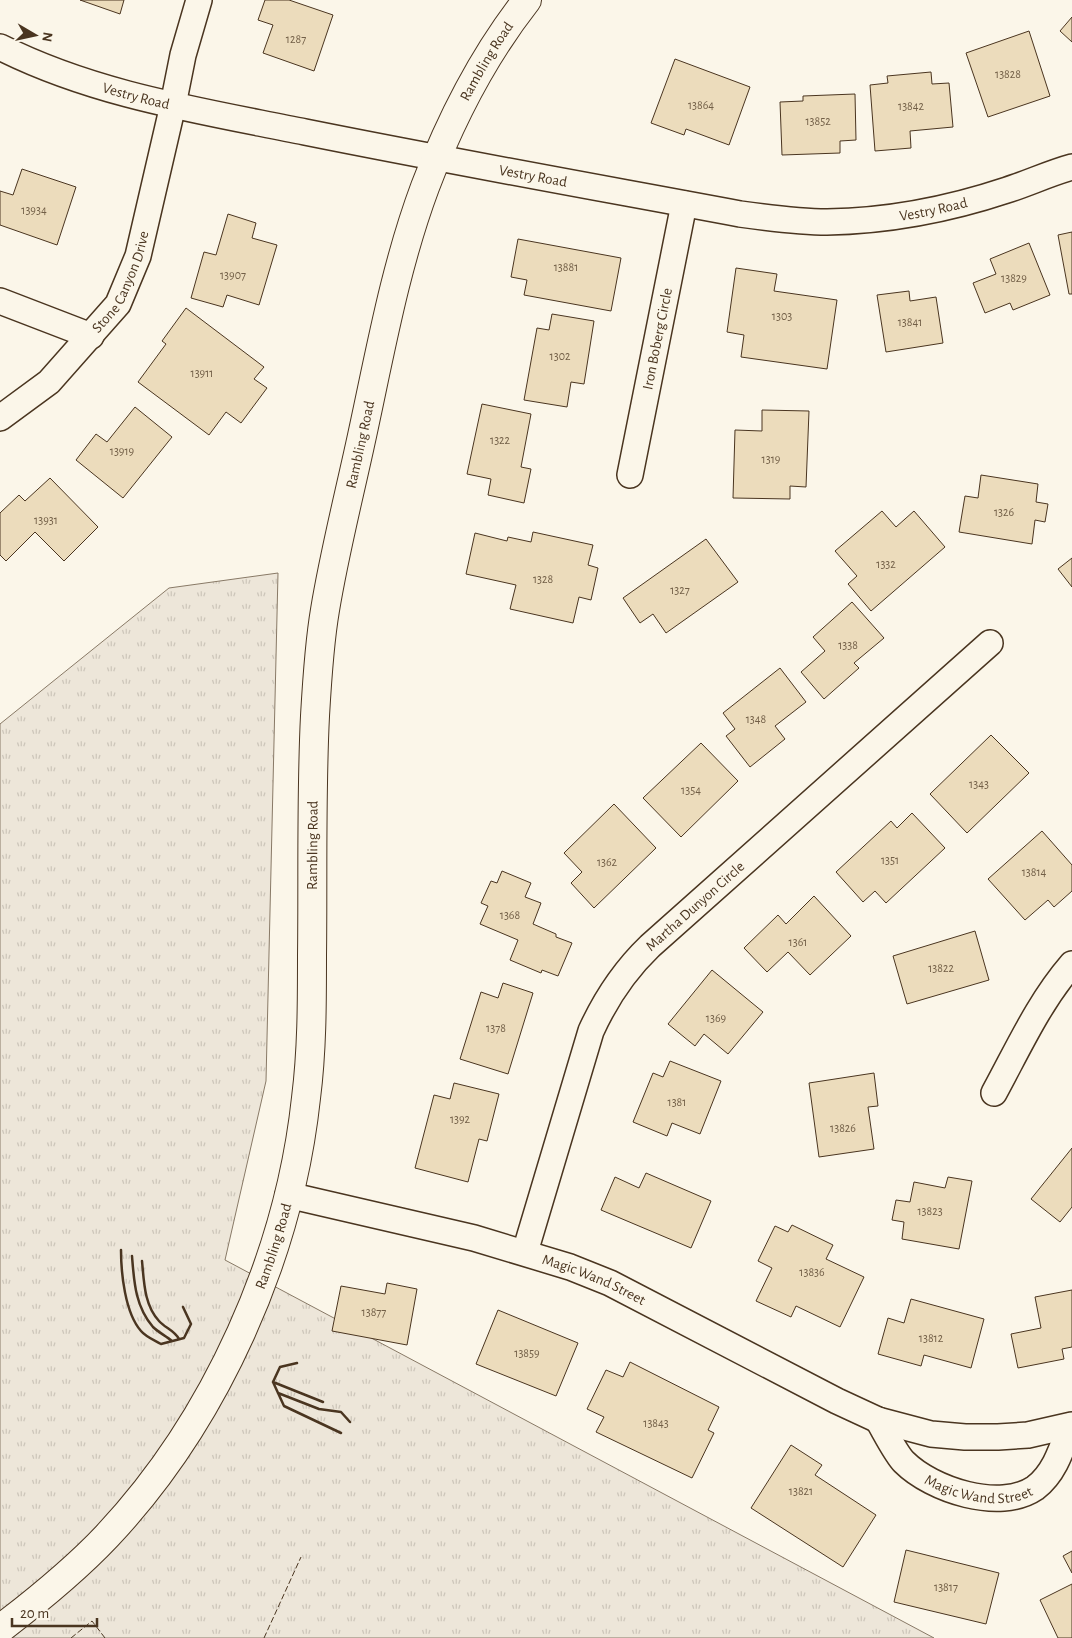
<svg xmlns="http://www.w3.org/2000/svg" width="1072" height="1638" font-family="'Alegreya Sans',sans-serif">
<style>
.grass{fill:url(#grass-tufts);stroke:#887966}
.building{fill:#ecdcbc;stroke:#4a3520}
.lines{fill:none;stroke-linecap:round;stroke-linejoin:round}
.street-casing{stroke:#4a3520;stroke-width:28}
.secondary-casing{stroke:#4a3520;stroke-width:30}
.street{stroke:#fbf6e9;stroke-width:25}
.secondary{stroke:#fbf6e9;stroke-width:28}
.fence{stroke:#4a3520;stroke-width:1;stroke-dasharray:6 2.5;stroke-linecap:butt}
.wall{stroke:#4a3520;stroke-width:2.5}
.labels{text-anchor:middle;dominant-baseline:central;stroke-width:4;stroke-linejoin:round;paint-order:stroke}
.number-label{font-size:12px;fill:#725f47}
.street-label{font-size:15px;fill:#4a3520;stroke:#fbf6e9}
</style>
<defs>
<pattern id="grass-tufts" width="24" height="20" patternUnits="userSpaceOnUse" patternTransform="scale(1.25)"><rect width="24" height="20" fill="#ede6d9"/><path d="M3 7l-1-3M5 7V3M7 7l1-3M15 17l-1-3M17 17v-4M19 17l1-3" fill="none" stroke="#cdc6ba"/></pattern>
</defs>
<rect width="100%" height="100%" fill="#fbf6e9"/>
<path class="grass" d="M278,573L266,1081L225,1260L934,1638H0V724L169,588Z"/>
<path class="building" d="M80,0H124L120,14Z
M265,0H289L333,15L314,71L263,53L273,25L258,20Z
M1072,17V42L1060,31Z
M1029,31L1050,96L988,117L966,53Z
M675,59L750,87L729,145L686,129L684,135L651,123Z
M931,72L932,84L949,83L953,127L910,131L911,148L875,151L870,85L888,83L887,76Z
M855,94L856,140L840,141V153L782,155L780,102L803,101V96Z
M22,169L76,187L57,245L0,225V191L13,195Z
M228,214L256,223L252,238L277,245L259,305L227,295L223,307L191,298L204,252L216,255Z
M1072,232V294H1069L1058,235Z
M518,239L621,258L611,311L524,295L527,280L511,277Z
M1029,243L1050,295L1013,310L1010,303L985,313L973,283L996,274L990,259Z
M736,268L777,274L774,291L837,300L827,369L741,357L744,335L727,332Z
M909,291L910,301L936,297L943,343L886,352L877,295Z
M186,308L264,367L254,379L267,388L241,423L226,412L209,435L138,382L166,344L162,341Z
M552,314L594,321L584,384L571,382L567,407L524,400L537,328L549,330Z
M482,404L531,414L521,467L531,469L524,503L488,495L491,479L467,474Z
M135,407L172,437L123,498L76,460L96,434L107,442Z
M762,410L809,411L806,487L790,486V499L733,498L735,430L762,431Z
M981,475L1038,484L1036,502L1048,504L1045,522L1035,520L1032,544L959,532L965,496L978,498Z
M50,478L98,527L64,561L35,532L6,561L0,555V513L19,495L25,501Z
M882,511L896,527L914,511L945,547L871,611L848,584L857,576L835,551Z
M533,532L593,545L588,565L598,568L591,600L579,597L573,623L510,609L516,585L466,574L475,533L507,541L508,537L531,542Z
M706,539L738,582L666,633L653,614L640,623L623,598Z
M1072,558V587L1058,569Z
M852,602L884,638L854,663L859,668L824,699L801,672L825,651L813,637Z
M780,668L806,702L775,726L785,739L750,767L726,736L735,729L723,713Z
M991,735L1029,773L967,833L930,794Z
M701,743L738,781L681,837L643,798Z
M614,804L656,848L594,908L571,883L582,872L564,853Z
M912,813L945,848L886,903L875,891L863,902L836,872L891,821L897,828Z
M1042,831L1072,865V891L1054,907L1048,900L1025,920L988,879Z
M502,871L531,883L525,897L541,903L533,924L556,934V937L572,943L558,976L542,970L541,973L510,960L518,940L480,924L488,906L481,903L491,881L497,883Z
M814,896L851,936L810,975L788,952L767,972L744,948L778,915L786,924Z
M975,931L989,980L907,1004L893,956Z
M712,970L763,1012L728,1054L704,1034L695,1046L668,1024Z
M503,983L533,993L508,1074L460,1059L481,992L498,998Z
M670,1061L721,1081L700,1134L672,1123L667,1136L633,1122L653,1073L663,1077Z
M874,1073L878,1106L868,1107L874,1149L819,1157L809,1083Z
M454,1083L499,1094L487,1141L479,1139L468,1182L415,1168L434,1095L450,1099Z
M1072,1148V1207L1060,1222L1031,1199Z
M646,1173L711,1201L691,1248L601,1210L615,1177L639,1188Z
M948,1177L972,1181L959,1249L902,1239L904,1222L892,1220L896,1200L910,1202L914,1182L945,1188Z
M792,1225L833,1245L826,1259L864,1277L840,1327L796,1306L791,1317L756,1301L772,1268L758,1261L775,1226L788,1232Z
M387,1283L417,1289L407,1345L332,1331L341,1286L385,1294Z
M1072,1290V1347L1062,1349L1064,1359L1018,1368L1011,1334L1041,1328L1035,1297Z
M911,1299L984,1319L971,1368L924,1355L921,1366L878,1354L888,1318L904,1323Z
M498,1310L578,1343L556,1396L476,1364Z
M630,1362L719,1407L708,1430L714,1433L692,1478L596,1432L604,1417L587,1409L606,1370L623,1377Z
M791,1445L822,1465L815,1475L876,1515L843,1567L751,1508Z
M906,1550L999,1573L986,1624L894,1602Z
M1072,1551V1573L1063,1556Z
M1072,1584V1638H1058L1040,1600Z"/>
<g class="lines">
<defs>
<g id="street">
<path id="s1" d="M0,47C95,95 202,111 305,132C449,161 595,187 740,214C769,218 798,222 827,222C888,221 950,209 1007,190C1029,183 1050,173 1072,167"/>
<path d="M0,301L91,336"/>
<path id="s2" d="M0,418L49,382L118,304L138,256L173,105L183,55L199,0"/>
<path id="s3" d="M630,475L684,204"/>
<path d="M994,1093C1018,1049 1039,1002 1072,964"/>
<path id="s4" d="M288,1195L474,1238L570,1267L610,1283L837,1401L878,1420L931,1434L965,1437H998L1028,1435L1072,1425"/>
<path id="s5" d="M525,1252L591,1031C606,998 624,971 650,946L990,643"/>
<path id="s6" d="M878,1420C885,1432 896,1454 904,1462C932,1490 1000,1512 1035,1488C1055,1473 1062,1448 1070,1426"/>
</g>
<g id="secondary">
<path id="s7" d="M0,1629C38,1600 74,1571 107,1536C216,1420 289,1256 306,1098C312,1051 312,1003 312,956C313,876 311,796 315,716C317,681 319,645 325,610C334,555 348,500 360,445C379,359 394,270 425,187C450,121 483,56 527,0"/>
</g>
</defs>
<use href="#street" class="street-casing"/>
<use href="#secondary" class="secondary-casing"/>
<use href="#street" class="street"/>
<use href="#secondary" class="secondary"/>
<path class="fence" d="M71,1638L92,1621L105,1638
M264,1638L301,1557"/>
<path class="wall" d="M121,1250C121,1273 125,1313 141,1331C146,1337 154,1340 161,1344L184,1338L191,1324L183,1307
M132,1256C134,1281 135,1306 153,1327C158,1332 166,1336 172,1341
M142,1261C144,1281 144,1305 159,1321C165,1328 174,1330 179,1339
M297,1363L280,1367L273,1382L284,1406L341,1433
M273,1382L323,1402
M278,1393L319,1409L341,1412L350,1422"/>
</g>
<g class="labels">
<g class="number-label">
<text x="296" y="39">1287</text>
<text x="1008" y="74">13828</text>
<text x="701" y="105">13864</text>
<text x="911" y="106">13842</text>
<text x="818" y="121">13852</text>
<text x="34" y="210">13934</text>
<text x="566" y="267">13881</text>
<text x="233" y="275">13907</text>
<text x="1014" y="278">13829</text>
<text x="782" y="316">1303</text>
<text x="910" y="322">13841</text>
<text x="560" y="356">1302</text>
<text x="202" y="373">13911</text>
<text x="500" y="440">1322</text>
<text x="122" y="451">13919</text>
<text x="771" y="459">1319</text>
<text x="1004" y="512">1326</text>
<text x="46" y="520">13931</text>
<text x="886" y="564">1332</text>
<text x="543" y="579">1328</text>
<text x="680" y="590">1327</text>
<text x="848" y="645">1338</text>
<text x="756" y="719">1348</text>
<text x="979" y="784">1343</text>
<text x="691" y="790">1354</text>
<text x="890" y="860">1351</text>
<text x="607" y="862">1362</text>
<text x="1034" y="872">13814</text>
<text x="510" y="915">1368</text>
<text x="798" y="942">1361</text>
<text x="941" y="968">13822</text>
<text x="716" y="1018">1369</text>
<text x="496" y="1028">1378</text>
<text x="677" y="1102">1381</text>
<text x="460" y="1119">1392</text>
<text x="843" y="1128">13826</text>
<text x="930" y="1211">13823</text>
<text x="812" y="1272">13836</text>
<text x="374" y="1312">13877</text>
<text x="931" y="1338">13812</text>
<text x="527" y="1353">13859</text>
<text x="656" y="1423">13843</text>
<text x="801" y="1491">13821</text>
<text x="946" y="1587">13817</text>
</g>
<g class="street-label">
<text stroke="none"><textPath href="#s7" startOffset="1695">Rambling Road</textPath></text>
<text stroke="none"><textPath href="#s1" startOffset="145">Vestry Road</textPath></text>
<text stroke="none"><textPath href="#s1" startOffset="550">Vestry Road</textPath></text>
<text stroke="none"><textPath href="#s1" startOffset="955">Vestry Road</textPath></text>
<text stroke="none"><textPath href="#s2" startOffset="186">Stone Canyon Drive</textPath></text>
<text stroke="none"><textPath href="#s3" startOffset="139">Iron Boberg Circle</textPath></text>
<text stroke="none"><textPath href="#s7" startOffset="1289">Rambling Road</textPath></text>
<text stroke="none"><textPath href="#s7" startOffset="884">Rambling Road</textPath></text>
<text stroke="none"><textPath href="#s5" startOffset="395">Martha Dunyon Circle</textPath></text>
<text stroke="none"><textPath href="#s7" startOffset="479">Rambling Road</textPath></text>
<text stroke="none"><textPath href="#s4" startOffset="318">Magic Wand Street</textPath></text>
<text stroke="none"><textPath href="#s6" startOffset="132">Magic Wand Street</textPath></text>
</g>
</g>
<g transform="translate(35 35) rotate(99)" stroke="#fbf6e9" stroke-width="4" paint-order="stroke">
<path d="M0-4L9 19L0 12L-9 19Z" fill="#4a3520"/>
<text y="-8" font-size="14" font-weight="bold" text-anchor="middle" fill="#4a3520">N</text>
</g>
<path d="M12 1618v8h85v-8" fill="none" stroke="#4a3520" stroke-width="2.5"/>
<text x="20" y="1618" font-size="15" fill="#4a3520" stroke="#fbf6e9" stroke-width="4" paint-order="stroke">20 m</text>
</svg>
